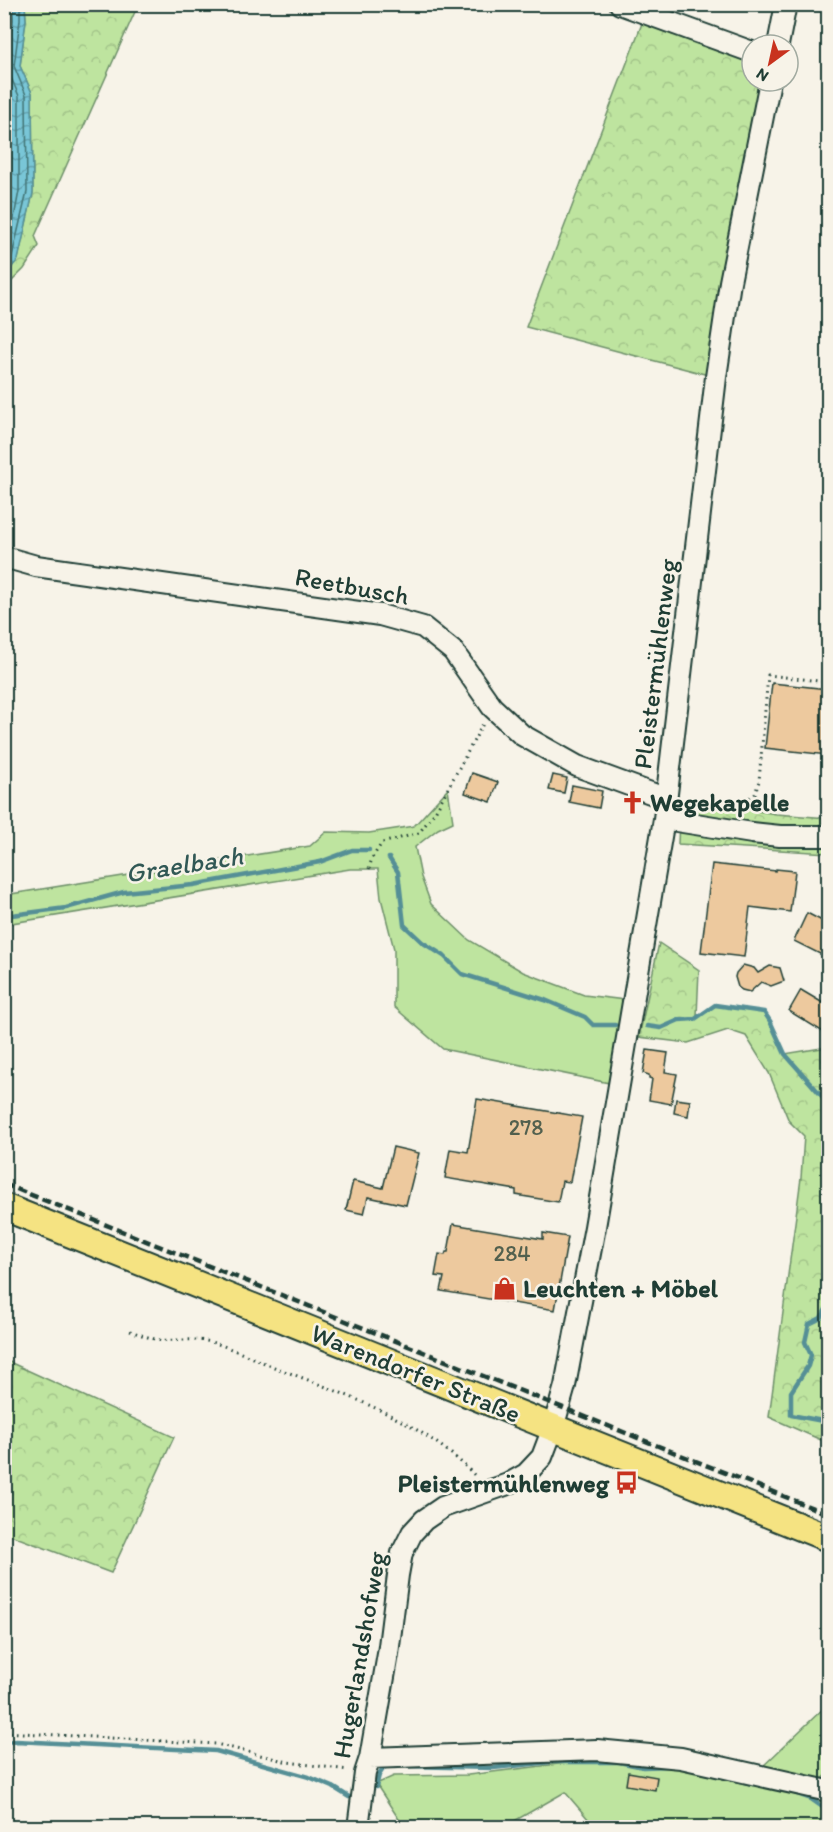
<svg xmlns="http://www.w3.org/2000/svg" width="833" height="1832" font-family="Itim,sans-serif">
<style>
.green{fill:#bee49f;stroke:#6e906a;stroke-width:1.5}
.forest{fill:url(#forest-crowns);stroke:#6e906a;stroke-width:1.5}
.water{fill:url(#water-waves);stroke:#558f96;stroke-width:1.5}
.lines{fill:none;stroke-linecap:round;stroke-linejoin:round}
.shore{stroke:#437475;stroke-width:1.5}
.stream{stroke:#558f96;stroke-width:4.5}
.building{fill:#edc99e;stroke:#1f3d34;stroke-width:1.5}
.minor-casing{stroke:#1f3d34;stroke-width:24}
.major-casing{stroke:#1f3d34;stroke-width:30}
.path{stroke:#1f3d34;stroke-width:3;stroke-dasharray:1.5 4.5;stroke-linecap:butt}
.minor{stroke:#f7f3e8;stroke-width:20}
.major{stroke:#f5e382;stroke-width:26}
.rail{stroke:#1f3d34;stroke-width:4.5;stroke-dasharray:9 4.5;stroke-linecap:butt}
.labels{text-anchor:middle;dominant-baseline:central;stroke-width:5;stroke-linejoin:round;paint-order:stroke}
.number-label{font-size:22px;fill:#52604e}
.street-label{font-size:26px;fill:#1f3d34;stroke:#f7f3e8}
.poi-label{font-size:26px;font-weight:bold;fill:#1f3d34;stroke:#f7f3e8;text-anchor:start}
.water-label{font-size:27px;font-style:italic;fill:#315855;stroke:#f7f3e8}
</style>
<defs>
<pattern id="forest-crowns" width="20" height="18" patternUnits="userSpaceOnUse" patternTransform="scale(1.5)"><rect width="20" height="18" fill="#bee49f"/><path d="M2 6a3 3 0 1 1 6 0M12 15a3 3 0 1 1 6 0" fill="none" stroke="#a3c48a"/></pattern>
<pattern id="water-waves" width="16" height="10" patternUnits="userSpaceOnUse" patternTransform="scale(1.5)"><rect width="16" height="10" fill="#79c6d7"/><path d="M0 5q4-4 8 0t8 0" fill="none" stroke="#63a2af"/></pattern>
</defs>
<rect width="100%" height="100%" fill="#f7f3e8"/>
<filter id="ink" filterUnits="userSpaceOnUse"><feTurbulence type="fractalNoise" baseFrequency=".0167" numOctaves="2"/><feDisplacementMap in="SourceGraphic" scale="12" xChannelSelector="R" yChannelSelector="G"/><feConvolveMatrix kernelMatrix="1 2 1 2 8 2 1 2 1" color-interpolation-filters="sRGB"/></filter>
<g filter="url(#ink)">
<path class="green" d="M448,789L453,822L438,829L415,847L421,877L431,904L469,940L523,972L584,995L633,1001L619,1085L443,1049L394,1007V949L381,898L378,869H350L5,924V895L310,846L326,832L369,833L414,826Z
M828,1704V1774L818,1783L761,1768Z
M591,1760L671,1765L820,1798L828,1804V1827H595L565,1792L504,1827H404L376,1784L394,1776L468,1775Z"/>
<path class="forest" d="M25,5H138L35,236L39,246L24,269L5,288V275L18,259L33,193L32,93L20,66L26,20Z
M646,13L752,52V81H770L716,377L526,327Z
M687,802L715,804L776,814L828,818V853L678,844L679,821Z
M659,943L699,970L697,1016L715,1005L764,1012L770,1021L785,1054L828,1047V1443L769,1417L801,1178L804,1136L789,1121L769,1073L746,1036L728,1030L688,1043L639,1037Z
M5,1360L174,1437L111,1573L5,1533Z"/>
<path class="water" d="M5,4L25,5L26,20L20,66L32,93L33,193L18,260L5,275Z"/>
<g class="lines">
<path class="shore" d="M4,87L10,99V190L4,220
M4,254L11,234L19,191V96L6,66L13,20L12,4
M4,266L12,256L27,192L26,95L14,66L20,20V4"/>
<path class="stream" d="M389,858L398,872L404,925L422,942L444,956L462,974L545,1000L585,1017L593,1025H615
M4,916L66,908L124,892L193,885L253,874L320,862L352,850H369
M647,1026L661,1028L679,1020L695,1019L715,1005L764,1012L770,1021L785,1054L828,1103
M828,1306L821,1318L809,1324L805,1342L811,1355L808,1366L791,1392V1415L828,1422
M4,1742L16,1741L216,1751L309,1777L333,1787L349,1797
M405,1766L493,1768L551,1762H619L643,1767L672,1766
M697,1771L753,1784
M376,1787L379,1775L385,1766H388
M791,1792L811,1799L828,1811"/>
</g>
<path class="building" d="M772,683L828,689V755L765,748Z
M472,773L498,782L491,802L465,793Z
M553,775L567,778L564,793L549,790Z
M572,785L602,791L599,808L569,802Z
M712,864L776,871V869L795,871L790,912L750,907L744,957L701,952Z
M807,913L828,924V958L794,941Z
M743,965L754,968L758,973L770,966L780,968L784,981L771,986L761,982L750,992L742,990L738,987L735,977L736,973Z
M801,990L828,1006V1035L789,1011Z
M647,1050L668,1053L665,1072L677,1074L671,1104L649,1100L652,1079L649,1078V1075L643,1073Z
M477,1099L582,1117L570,1182L562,1181L558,1202L516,1195V1190L445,1178L450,1149L468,1152Z
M676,1099L690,1101L688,1116L674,1113Z
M393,1147L419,1153L406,1205L368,1197L364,1214L346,1210L353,1181L383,1188Z
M453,1224L543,1239V1233L568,1237L555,1310L441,1291L444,1277L435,1276L439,1254L445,1255L446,1252H448Z
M628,1772L657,1777L655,1790L626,1785Z"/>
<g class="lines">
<defs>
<path id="minor" d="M620,4L752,52
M778,45L786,4
M4,557L36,566L380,615L423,627L453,651L492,707L522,735L577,766L667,799
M664,819L752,833L780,836H828
M370,1758L597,1750L681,1758L828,1791
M358,1828L365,1773L370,1758L388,1654L398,1575L402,1553L412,1533L424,1520L443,1507L508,1484L526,1474L542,1457L553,1428L565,1386L595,1227L664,819L716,377L730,282L770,81"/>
<path id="major" d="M4,1207L828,1538"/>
</defs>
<use href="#minor" class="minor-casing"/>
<use href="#major" class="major-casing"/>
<path class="path" d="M693,807L695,804H741L755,794L759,781L768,675L828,682
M369,869L372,858L382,843L419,833L435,812L484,722
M130,1331C140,1334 151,1339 161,1340C178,1341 194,1338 211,1342C232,1348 254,1359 274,1367C344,1394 425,1421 477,1478
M4,1732L216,1744L288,1762L348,1770"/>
<use href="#minor" class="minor"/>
<use href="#major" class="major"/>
<path class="rail" d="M4,1184L828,1514"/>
</g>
</g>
<defs>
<symbol id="church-bare" viewBox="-9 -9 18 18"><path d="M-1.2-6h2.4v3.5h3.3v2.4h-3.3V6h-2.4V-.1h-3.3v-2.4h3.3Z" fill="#c8321e" stroke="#f7f3e8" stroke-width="2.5" paint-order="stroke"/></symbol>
<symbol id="shop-bare" viewBox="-9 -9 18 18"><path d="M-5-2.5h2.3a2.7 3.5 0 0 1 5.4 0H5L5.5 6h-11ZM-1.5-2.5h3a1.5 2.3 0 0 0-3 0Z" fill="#c8321e" stroke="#f7f3e8" stroke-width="2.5" paint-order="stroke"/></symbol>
<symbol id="bus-bare" viewBox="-9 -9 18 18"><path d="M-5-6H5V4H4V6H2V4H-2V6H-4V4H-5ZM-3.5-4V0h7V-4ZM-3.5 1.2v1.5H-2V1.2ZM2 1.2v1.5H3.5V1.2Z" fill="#c8321e" stroke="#f7f3e8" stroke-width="2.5" paint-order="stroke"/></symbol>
</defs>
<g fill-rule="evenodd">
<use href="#church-bare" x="616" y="786" width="33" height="33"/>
<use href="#shop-bare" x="488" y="1272" width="33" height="33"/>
<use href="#bus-bare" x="610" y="1466" width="33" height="33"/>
</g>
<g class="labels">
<g class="number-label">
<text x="526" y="1127">278</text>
<text x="512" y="1253">284</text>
</g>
<g class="street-label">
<text transform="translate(352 586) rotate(10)">Reetbusch</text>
<text transform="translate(655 664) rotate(-83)">Pleistermühlenweg</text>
<text transform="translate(416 1373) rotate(22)">Warendorfer Straße</text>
<text transform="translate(359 1655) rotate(-80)">Hugerlandshofweg</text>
</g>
<g class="poi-label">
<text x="650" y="802">Wegekapelle</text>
<text x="523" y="1288">Leuchten + Möbel</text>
<text x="609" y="1483" text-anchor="end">Pleistermühlenweg</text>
</g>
<g class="water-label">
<text transform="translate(184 864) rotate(-9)">Graelbach</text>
</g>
</g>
<rect width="833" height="1832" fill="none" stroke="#f7f3e8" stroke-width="24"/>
<rect x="12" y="12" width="809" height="1808" fill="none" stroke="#1f3d34" stroke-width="2" filter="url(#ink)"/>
<g transform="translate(770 63) rotate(213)"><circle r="28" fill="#f7f3e8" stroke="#a1aaa0" stroke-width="1.5"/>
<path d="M0-4.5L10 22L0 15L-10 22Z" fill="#c8321e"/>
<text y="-9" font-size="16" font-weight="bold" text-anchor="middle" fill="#1f3d34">N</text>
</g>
</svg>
